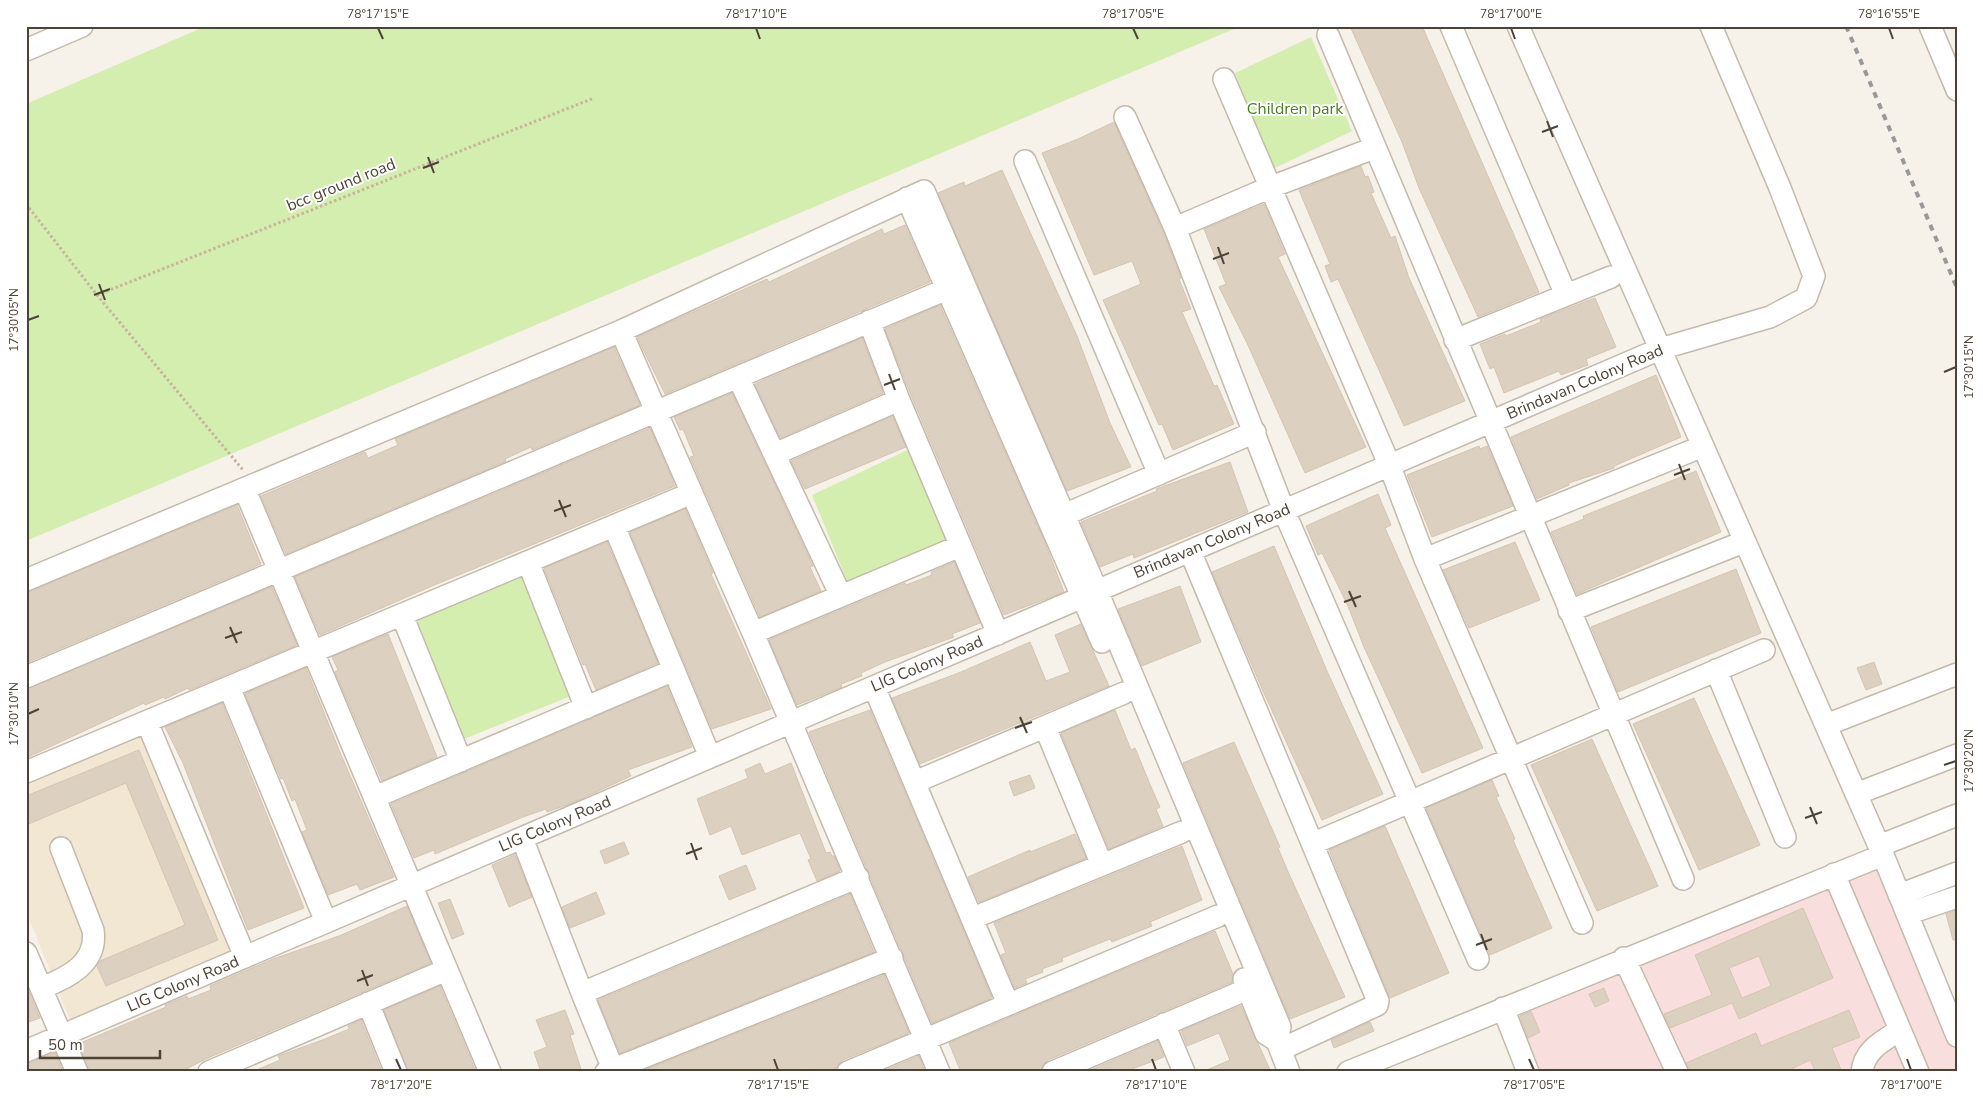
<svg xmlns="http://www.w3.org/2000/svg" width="1983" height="1098" font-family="'Nunito Sans',sans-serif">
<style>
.education{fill:#f1e7d3}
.medical{fill:#f8dfdd}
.green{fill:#d4eeaf}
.building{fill:#dcd0c1;stroke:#d5c5b0;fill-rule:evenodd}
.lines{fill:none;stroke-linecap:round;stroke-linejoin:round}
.minor-casing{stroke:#c3baab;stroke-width:24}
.path{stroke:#c7b59b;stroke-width:3;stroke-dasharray:2.5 2.5;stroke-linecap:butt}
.minor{stroke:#fff;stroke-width:21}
.rail{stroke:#999;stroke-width:4;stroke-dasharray:6 6;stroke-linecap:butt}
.ticks{fill:none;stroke:#4c4337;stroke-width:2}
.labels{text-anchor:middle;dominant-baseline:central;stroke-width:4;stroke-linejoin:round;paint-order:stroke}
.park-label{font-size:16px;fill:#497f21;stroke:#fff}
.street-label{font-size:16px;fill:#4c4337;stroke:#fff}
.neatline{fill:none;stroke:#4c4337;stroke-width:2}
.ticks-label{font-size:12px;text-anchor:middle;fill:#4c4337}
</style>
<rect width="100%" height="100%" fill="#f6f2ea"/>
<path class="education" d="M144,736L233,950L70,1020L26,911V784Z"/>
<path class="medical" d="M1884,853L1957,1038V1072H1529L1502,1011Z"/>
<path class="green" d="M206,26H1241L26,541V104Z
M1311,37L1352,131L1273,169L1235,73Z
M914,447L956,544L850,588L812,495Z
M523,575L571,696L464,739L416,617Z"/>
<path class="building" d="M1350,26H1422L1539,292L1478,317L1419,188L1402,142Z
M1114,122L1164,234L1181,278L1179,279L1191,309L1182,312L1214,386L1217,385L1234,424L1173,450L1162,424L1159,425L1103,300L1141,284L1132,261L1094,275L1042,153L1078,139Z
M1361,166L1365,177L1368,176L1374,192L1371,193L1382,218L1391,238L1395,236L1409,278L1465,401L1404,426L1338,279L1331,282L1325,266L1330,264L1299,190Z
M1002,170L1077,336L1110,423L1131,467L1067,491L938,193L964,182L965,186Z
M1264,204L1285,254L1278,257L1366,447L1305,473L1247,343L1219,287L1226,284L1204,229Z
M905,225L930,282L665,394L637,337L767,279L769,282L882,229L884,234Z
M1595,298L1616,347L1586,359L1588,365L1561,375L1559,371L1504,393L1494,367L1490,369L1480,344L1505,334L1506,336L1541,322L1540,319Z
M940,305L1045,543L1064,592L1004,615L911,395L885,329Z
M862,338L883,393L780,438L755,384Z
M614,347L640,405L532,450L531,447L505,459L506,461L286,554L261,496L365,452L368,458L398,445L395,439Z
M1656,375L1681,437L1614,466V468L1569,483V485L1537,499L1511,437Z
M732,393L813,566L810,567L821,591L760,617L690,457L694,456L683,429L680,430L674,417Z
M892,416L906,447L805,489L791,461Z
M650,428L675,486L432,586L320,635L295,577Z
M1479,446L1480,449L1487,446L1513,506L1432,537L1407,475Z
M1230,462L1248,512L1134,558L1133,554L1100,567L1081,522L1157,491L1156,489Z
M1696,471L1721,532L1577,594L1551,532L1584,519L1583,516Z
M1378,494L1391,525L1385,528L1483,748L1422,773L1364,647L1348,606L1322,553L1318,555L1306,526Z
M237,505L261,564L26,663V593Z
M685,509L713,573L711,574L771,709L712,729L630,532Z
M607,542L658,663L596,690L585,664L583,665L544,568Z
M1515,542L1540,600L1469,628L1443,570Z
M1274,546L1327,671L1383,794L1322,820L1263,691L1212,572Z
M954,562L980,623L952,634L954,637L885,662L861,673L862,676L841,684L842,687L797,705L769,640L905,583L906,585L932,575L931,572Z
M1736,569L1761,633L1618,692L1591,627Z
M1180,586L1201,642L1142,666L1118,609Z
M272,587L297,645L189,690L188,688L165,699L164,697L145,705L144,703L26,758V689Z
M1081,624L1109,686L920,764L892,698L961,672L1030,642L1046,681L1070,672L1055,635Z
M388,634L437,757L382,781L335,672L338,670L332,657Z
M1874,662L1882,684L1866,690L1857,668Z
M306,668L339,750L394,877L360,890L357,884L328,895L302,832L307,830L295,799L292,801L283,778L281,779L245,694Z
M667,686L692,747L628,770L631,776L572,803L547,812L546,809L523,817L435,854L434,850L414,858L391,804Z
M1694,698L1760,845L1699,870L1633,724Z
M222,703L304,908L248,930L183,763L165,727Z
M870,710L992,998L932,1023L809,732Z
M1115,710L1131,750L1135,748L1152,789L1160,807L1156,809L1163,826L1109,849L1061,733Z
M1592,739L1658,886L1597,911L1531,765Z
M1234,742L1280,847L1278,848L1289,874L1345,997L1290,1019L1183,763Z
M139,750L218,940L106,986L97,966L100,961L185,925L126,783L26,825V796Z
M760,763L765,774L791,763L826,853L830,852L832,856H834L840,871L817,881L808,860L811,859L800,833L742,855L731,826L710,835L697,799L748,778L745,770Z
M1030,775L1035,788L1014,796L1009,782Z
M1492,780L1499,796L1496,797L1515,839L1513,840L1552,928L1490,955L1426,808Z
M1385,826L1449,973L1390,998L1329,850Z
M1075,834L1086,858L979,902L968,877L1030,850V852Z
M624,842L629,854L605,864L600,851Z
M1182,846L1202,900L1150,922L1152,926L1112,942L1110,939L1062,958L1063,961L1042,969L1043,972L1025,979L1027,983L1015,988L1001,955L1006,953L994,923Z
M515,855L532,897L509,907L492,865Z
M746,865L756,889L729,900L719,876Z
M596,892L605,914L570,928L562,907Z
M850,894L874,952L620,1053L598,1000Z
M450,899L464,934L452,939L438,903Z
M407,906L431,963L210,1057L188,1068L189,1072H89L78,1044L166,1007L165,1005L187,996L188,999L211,990L210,986L273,959L339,936Z
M1803,908L1833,978L1739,1019L1732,1003L1670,1028L1664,1014L1712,995L1695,955ZM1759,956L1771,986L1742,998L1729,968Z
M1957,910V940H1953L1946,914Z
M1215,931L1233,974L1232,982L1048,1060L1043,1065L1041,1072H961L949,1043Z
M884,975L909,1033L843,1060L838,1065L836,1072H640Z
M26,985L40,1018L26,1023Z
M440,986L476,1072H408L384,1010Z
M1604,988L1609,1001L1595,1007L1589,994Z
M1241,1006L1271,1072H1202L1230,1060L1219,1033L1187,1046L1181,1031Z
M565,1010L574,1034L570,1035L582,1072H541L534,1052L547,1047L536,1020Z
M1849,1010L1860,1037L1832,1048L1842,1072H1816L1810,1060L1785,1072H1689L1686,1063L1756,1033L1761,1046Z
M1531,1011L1540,1032L1528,1038L1520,1016Z
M361,1020L382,1072H252L280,1060L278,1056L325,1039L349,1029L348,1026Z
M1370,1022L1374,1031L1334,1048L1331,1040Z
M1158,1041L1164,1057L1124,1072H1086Z
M55,1052L63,1072H26V1064Z
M919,1056L925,1072H881Z"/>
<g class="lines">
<defs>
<path id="minor" d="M1451,26L1566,295
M1518,26L1883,855L1957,1036
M1930,26L1957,90
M1328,35L1683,879
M26,50L82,26
M1224,79L1389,464L1425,559L1582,923
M1125,117L1175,228L1284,511L1478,959
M1025,161L1159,474
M907,198L1102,642
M1175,228L1271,187L1374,148
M869,321L899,400L998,634
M621,331L753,633L939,1072
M1455,340L1611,277
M738,377L841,596
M775,454L899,400
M245,490L490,1072
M1064,515L1255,432
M614,526L710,757
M1190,551L1378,1001L1377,1005L1286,1047L1280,1048
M1425,559L1691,451
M528,562L586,708
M26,580L621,331L924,191L1097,591L1280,1027L1277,1041L1289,1072
M1569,611L1736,545
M402,615L461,761
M753,633L960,546
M1716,670L1785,837
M26,677L947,289
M229,687L326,922
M874,687L1008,1004
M147,722L245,957
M1826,725L1957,674
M1045,727L1102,865
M26,772L692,493
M915,782L1124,693
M1856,794L1957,755
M375,797L674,670
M522,838L582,993
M1314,843L1764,650
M1879,846L1957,815
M1834,874L1918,1072
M1899,895L1957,873
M1907,914L1957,897
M973,918L1182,832
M26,953L77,1072
M1624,958L1677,1072
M1244,979L1266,1034L1277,1041
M41,988C68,978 98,963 93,930L61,848
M368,1003L396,1072
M1503,1008L1528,1072
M1164,1024L1184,1072
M26,1051L1660,349L1770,317L1806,298L1814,276L1780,188L1711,26
M613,1069L582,993L858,877
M209,1072L446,970
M606,1072L892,958
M848,1072L1218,916
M1053,1072L1248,989
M1348,1072L1883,855
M1862,1072C1864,1050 1883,1041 1900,1030"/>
</defs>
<use href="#minor" class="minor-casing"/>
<path class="path" d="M26,204L97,295L243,470
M97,295L594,98"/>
<use href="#minor" class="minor"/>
<path class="rail" d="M1846,26L1957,288"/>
</g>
<path class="ticks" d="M378,28L383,39M756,28L760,39M1133,28L1138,39M1511,28L1515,39M1889,28L1893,39M1547,121L1553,137M1542,132L1558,126M428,157L434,173M423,168L439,162M1218,247L1224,264M1213,259L1229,253M99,284L105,300M94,295L110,289M28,320L39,316M1944,372L1956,367M889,374L895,390M884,385L900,379M1679,464L1685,480M1674,475L1690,469M559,500L566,517M554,511L571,505M1349,591L1356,607M1344,602L1361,596M230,627L237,643M225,638L242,632M28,714L39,709M1020,717L1027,733M1015,728L1032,722M1944,765L1956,761M1810,807L1817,824M1805,818L1822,812M691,843L697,860M686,854L702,848M1481,934L1487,950M1476,945L1492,939M362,970L368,986M357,981L373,975M396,1059L401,1070M774,1059L778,1070M1152,1059L1156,1070M1529,1059L1534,1070M1907,1059L1911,1070"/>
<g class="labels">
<g class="park-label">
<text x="1295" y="109">Children park</text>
</g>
<g class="street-label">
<text transform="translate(341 185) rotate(-22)">bcc ground road</text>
<text transform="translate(1585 382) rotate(-23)">Brindavan Colony Road</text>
<text transform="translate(1212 541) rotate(-23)">Brindavan Colony Road</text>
<text transform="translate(927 664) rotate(-23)">LIG Colony Road</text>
<text transform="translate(555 824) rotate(-23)">LIG Colony Road</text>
<text transform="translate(183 984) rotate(-23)">LIG Colony Road</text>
</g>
</g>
<rect width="1983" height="1098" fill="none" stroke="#ffffff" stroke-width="55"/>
<path d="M40 1050v8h120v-8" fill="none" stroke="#4c4337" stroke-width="2.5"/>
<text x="48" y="1050" font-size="15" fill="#4c4337" stroke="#ffffff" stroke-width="4" paint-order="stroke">50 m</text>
<rect x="28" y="28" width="1928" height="1042" class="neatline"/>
<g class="ticks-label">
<text x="378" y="18">78°17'15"E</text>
<text x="756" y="18">78°17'10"E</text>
<text x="1133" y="18">78°17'05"E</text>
<text x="1511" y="18">78°17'00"E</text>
<text x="1889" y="18">78°16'55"E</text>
<text transform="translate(14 320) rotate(-90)" y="4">17°30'05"N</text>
<text transform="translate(1969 367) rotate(-90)" y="4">17°30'15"N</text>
<text transform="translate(14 714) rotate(-90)" y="4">17°30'10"N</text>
<text transform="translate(1969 761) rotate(-90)" y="4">17°30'20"N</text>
<text x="401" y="1089">78°17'20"E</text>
<text x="778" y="1089">78°17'15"E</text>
<text x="1156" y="1089">78°17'10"E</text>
<text x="1534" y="1089">78°17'05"E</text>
<text x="1911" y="1089">78°17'00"E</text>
</g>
</svg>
